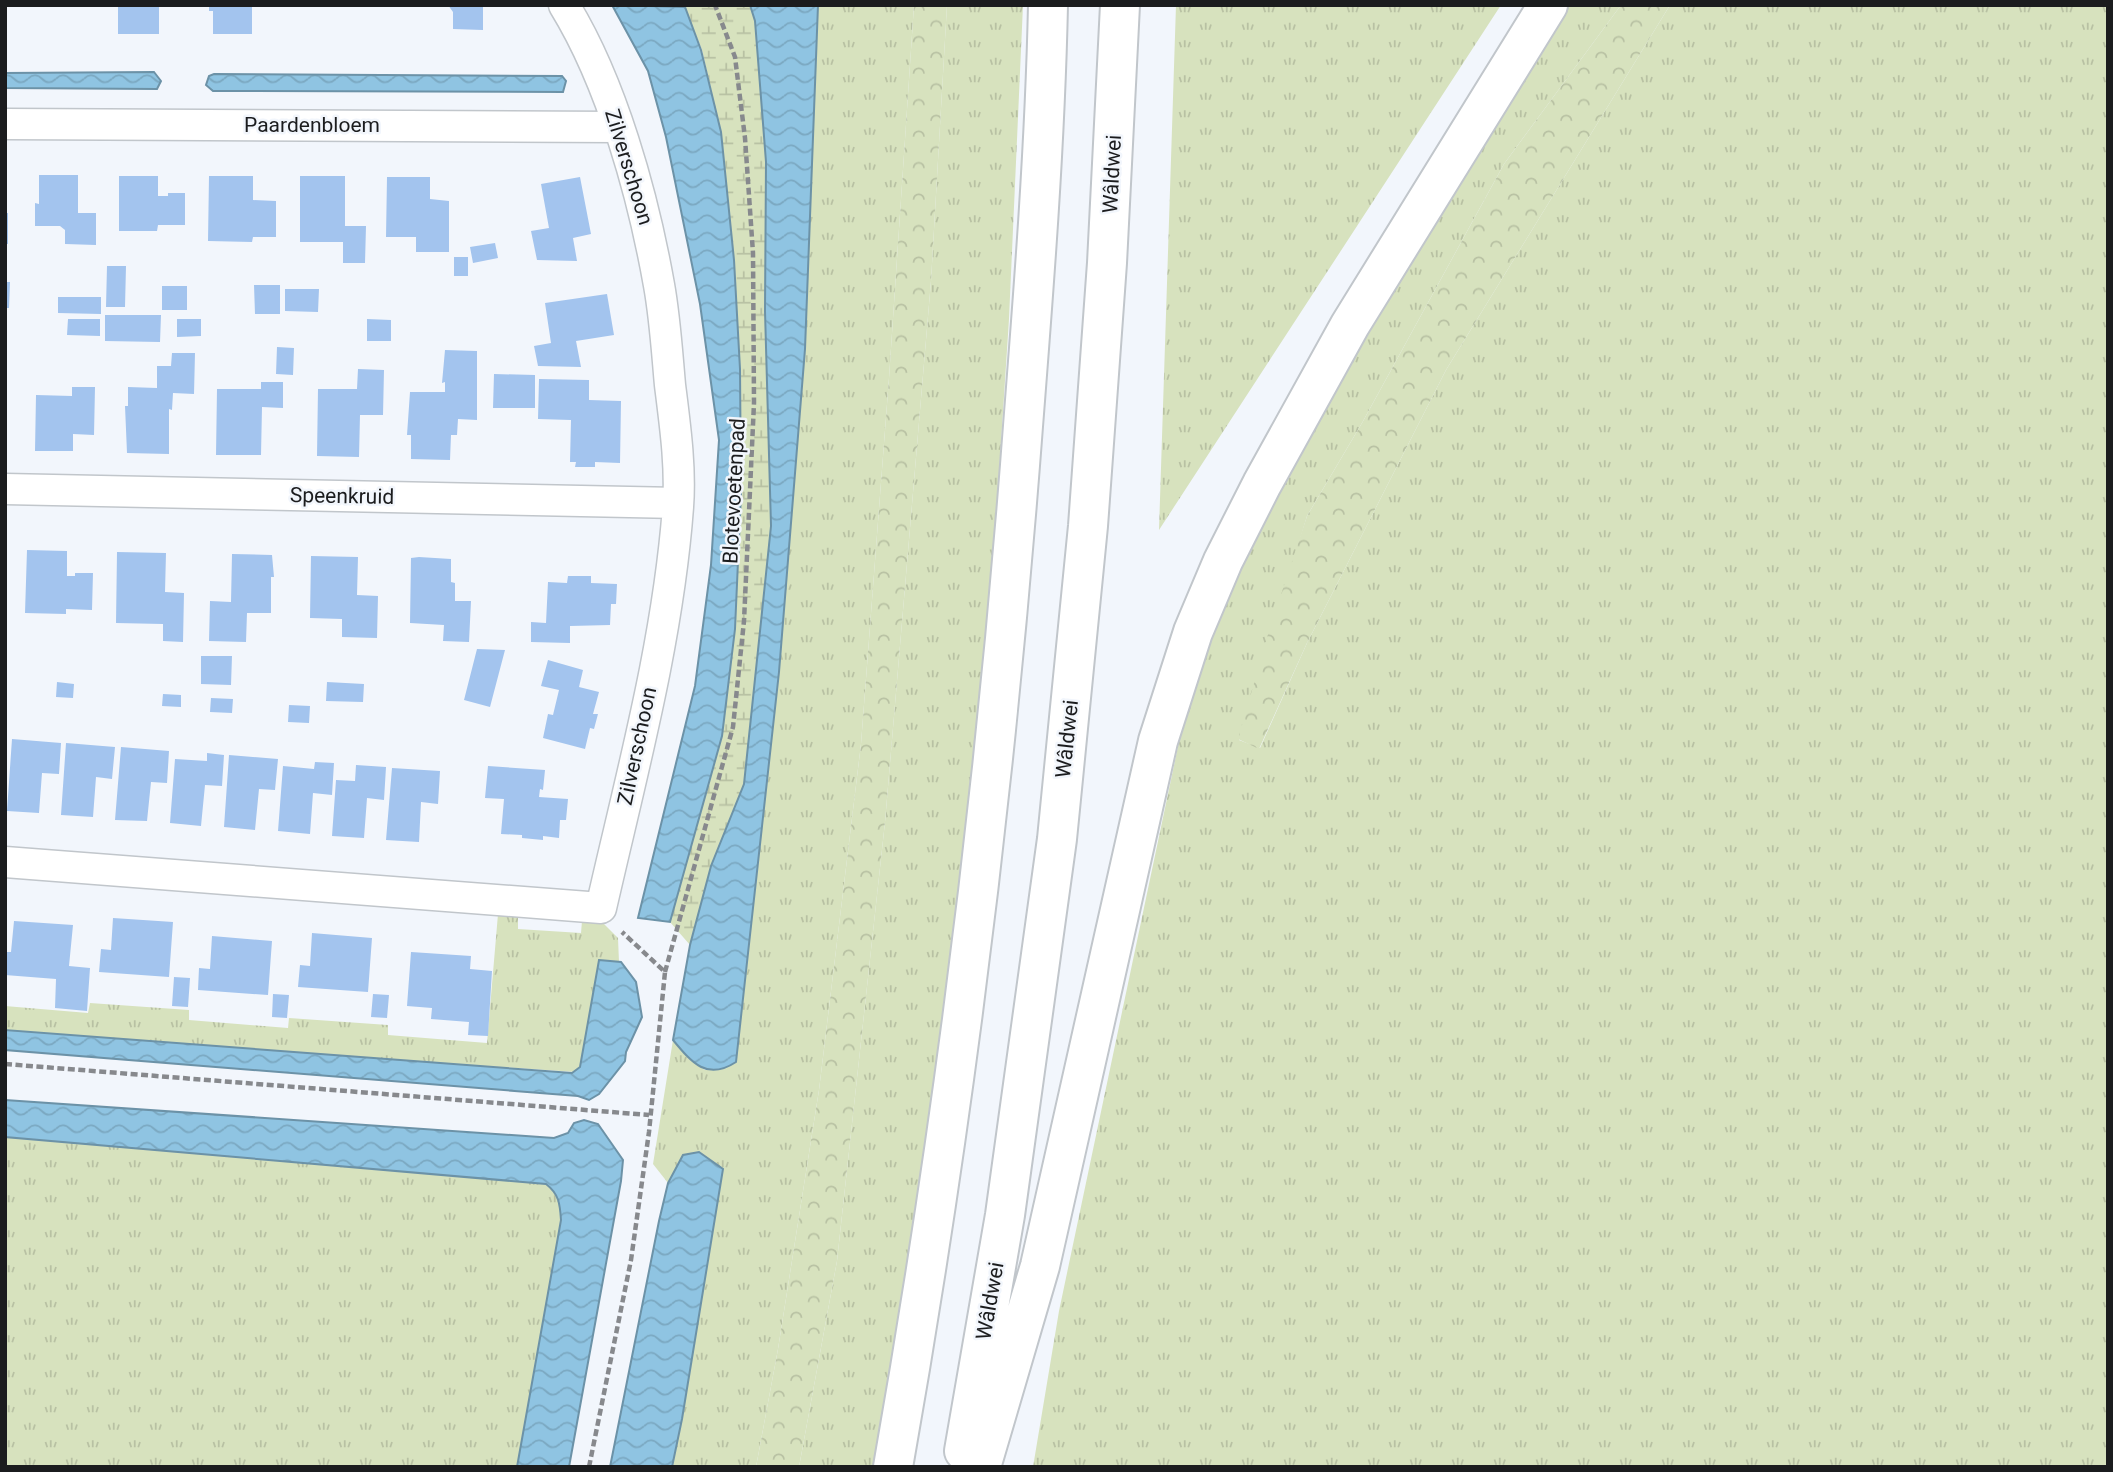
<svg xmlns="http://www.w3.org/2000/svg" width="2113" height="1472" font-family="Roboto,sans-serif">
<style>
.grass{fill:url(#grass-tufts)}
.forest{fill:url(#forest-crowns)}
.wetland{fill:url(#wetland-marsh)}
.water{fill:url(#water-waves);stroke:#6c92a7;stroke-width:2}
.building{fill:#a3c4ee}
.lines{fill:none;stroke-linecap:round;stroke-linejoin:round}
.street-casing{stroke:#c1c6cb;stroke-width:33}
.highway-casing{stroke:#c1c6cb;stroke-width:42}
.path{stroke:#87898d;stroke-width:4.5;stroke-dasharray:7 3.5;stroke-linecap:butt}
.street{stroke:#fff;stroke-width:30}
.highway{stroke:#fff;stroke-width:38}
.labels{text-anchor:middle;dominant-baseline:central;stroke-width:5;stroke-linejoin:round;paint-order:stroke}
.street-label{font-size:21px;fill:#1b1c1e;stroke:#f2f6fc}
</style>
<defs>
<pattern id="grass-tufts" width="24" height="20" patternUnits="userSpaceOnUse" patternTransform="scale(1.75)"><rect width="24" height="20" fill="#d7e2be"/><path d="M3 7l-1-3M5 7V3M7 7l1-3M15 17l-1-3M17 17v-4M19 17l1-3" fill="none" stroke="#b8c1a3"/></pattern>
<pattern id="forest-crowns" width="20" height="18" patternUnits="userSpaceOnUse" patternTransform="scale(1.75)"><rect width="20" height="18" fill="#d7e2be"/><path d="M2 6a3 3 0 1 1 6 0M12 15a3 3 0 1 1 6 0" fill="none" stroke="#b8c1a3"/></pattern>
<pattern id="wetland-marsh" width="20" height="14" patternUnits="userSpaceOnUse" patternTransform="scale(1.75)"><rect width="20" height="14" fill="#d7e2be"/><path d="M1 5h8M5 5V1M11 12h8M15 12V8" fill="none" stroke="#b8c1a3"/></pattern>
<pattern id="water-waves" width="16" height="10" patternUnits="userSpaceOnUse" patternTransform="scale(1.75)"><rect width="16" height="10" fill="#8fc4e2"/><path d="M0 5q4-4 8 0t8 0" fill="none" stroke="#7ba8c1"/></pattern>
</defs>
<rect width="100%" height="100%" fill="#f2f6fc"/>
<path class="grass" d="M818,5H914L889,378L861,744L819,1090L778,1349L756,1467H672L682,1419L683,1155L668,1183L653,1164L673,1040L689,1059L705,1070L736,1062L779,672L805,349Z
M947,5H1023L1009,319L992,581L978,718L946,1023L875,1467H799L837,1261L885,822L931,281Z
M1176,5H1501L1159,530Z
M1568,5H1621L1504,164L1362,423L1307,516L1239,740L1260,748L1307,643L1446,370L1670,5H2108V1467H1033L1059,1311L1196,661L1275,488Z
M498,914L518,915V929L581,933L582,921L602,922L618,938L619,962L599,960L580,1067L576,1072L377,1059L5,1030V1006L88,1013L90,1003L189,1010V1020L288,1028L289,1018L388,1025V1035L487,1043Z
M5,1137L546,1184C559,1194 560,1204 561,1220L517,1467H5Z"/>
<path class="forest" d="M914,5H947L931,281L885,822L837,1261L799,1467H756L778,1349L819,1090L861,744L889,378Z
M1621,5H1670L1446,370L1307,643L1259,749L1238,739L1269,631L1307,516L1362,423L1504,164Z"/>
<path class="wetland" d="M684,5H750L755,21L766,162L765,311L771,526L744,784L711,866L690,945L670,922L722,736L735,629L741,494L740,369L734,260L721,132L702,50Z"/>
<path class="water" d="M612,5L685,7L701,50L721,132L734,260L740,369L741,494L735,629L722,736L670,922L638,918L695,686L711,565L719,440L700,304L666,137L648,71Z
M750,5H818L805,349L779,672L736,1062C707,1081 692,1063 673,1040L690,945L711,866L744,784L771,526L765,311L766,162L755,21Z
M154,72L161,81L157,89L5,88V73Z
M214,74L562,76L566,81L563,92L213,91L206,85L209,76Z
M599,960L621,962L636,982L642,1017L626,1052L625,1061L599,1094L589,1100L578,1096L5,1050V1030L572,1073L580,1067Z
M5,1100L554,1138L568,1133L574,1123L584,1120L598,1124L623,1160L621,1181L569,1467H517L561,1220C560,1204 559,1194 546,1184L5,1137Z
M699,1152L723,1169L682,1419L672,1467H610L659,1221L668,1183L683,1155Z"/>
<path class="building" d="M118,5H159V34H118Z
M209,5H252V34H213V11H209Z
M448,5H483V30L453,29V12Z
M39,175H78V213H96V245L65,244V230L60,226H35V203L39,204Z
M119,176H158V196H168V193H185V225H158L157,231H119Z
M209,176H253V200L276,201V237H253L252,242L208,241Z
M300,176H345V226H366L365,263H343V242H300Z
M387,177H430V199L449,201V252H416V237H386Z
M580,177L591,234L573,238L577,261L537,260L531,231L549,228L541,184Z
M5,213H8V244H5Z
M495,243L498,258L473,263L470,247Z
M454,257H468V276H454Z
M107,266H126L125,307H106Z
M5,282H10L9,308H5Z
M254,285H280V314H255Z
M162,286H187V310H162Z
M285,289H319L318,312L285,311Z
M607,294L614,335L576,341L581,367L538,366L534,346L551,343L545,303Z
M58,297H101V314L58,313Z
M105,315H161L160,342L105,341Z
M68,319H100V336L67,335Z
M177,319H201V336L177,337Z
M367,319L391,320V341H367Z
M277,347L294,348L293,375L276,374Z
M445,350L477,351V420L458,419L457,435H451L450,460L411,459V435H407L410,392H445V382L442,383Z
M172,353H195L194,394L173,393L172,410L169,409V454L127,453L125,406H128V387L157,388V366H171Z
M358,369L384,370L383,415H360L359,457L317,456L318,389H357Z
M494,374L535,375V408H493Z
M539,379L589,380V400L621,401L620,463L595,462V467H575L576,462H570L571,420L538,419Z
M261,382H283V408L262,407L261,455H216L217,389H261Z
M72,387H95L94,435L73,434V451H35L36,395L72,396Z
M27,550L67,551V576H75V573H93L92,610L66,609V614L25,613Z
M117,552L166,553L165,592L184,593L183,642L163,641V624L116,623Z
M232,554L272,555L274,577H271V613H247L246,642L209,641L210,601L231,602Z
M311,556L358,557L357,595L378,596L377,638L342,637V619L310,618Z
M419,557L451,559V582L455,583V601H471L469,642L443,641L444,625L410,623L411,558Z
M568,576H591V583L617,584L616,604H611L610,625L570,626V643L531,642V622L546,623L548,582L567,583Z
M477,649L505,650L490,707L464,700Z
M201,656H232L231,685L201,684Z
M548,660L583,670L579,687L599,692L593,714H598L594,729L590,728L585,749L543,738L548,714L553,715L559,690L541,686Z
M57,682L74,684L73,698L56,697Z
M327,682L364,684L363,702L326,701Z
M163,694L181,695V707L162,706Z
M211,698L233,699L232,713L210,712Z
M289,705L310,706L309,723L288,722Z
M12,739L61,743L59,774L42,773L39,813L7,811Z
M66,743L115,747L112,779L96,777L93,817L61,815Z
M121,747L169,751L167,783L151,782L147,821L115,820Z
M207,753L224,755L222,786L205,785L201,826L170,823L175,759L207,761Z
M229,755L278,759L275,790L259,789L255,830L224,827Z
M315,762L334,763L332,795L313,793L310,834L278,831L283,766L314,769Z
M356,765L386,767L384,800L367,798L364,838L332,836L336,780L355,781Z
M488,766L545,770L543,790L540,789L539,797L568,799L566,820H560L559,838L543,836V840L522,838V835L501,834L504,799L485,798Z
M392,768L440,771L438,804L421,802L419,842L386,840Z
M113,918L173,922L169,977L99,972L101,949L111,950Z
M14,921L73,925L69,966L90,968L87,1011L55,1008L56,979L5,975V952H11Z
M312,933L372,938L368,992L298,987L300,965L310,966Z
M212,936L272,941L268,995L198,990L199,968L210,969Z
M411,952L471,956L470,969L492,971L488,1036L468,1035L469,1022L431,1019L432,1008L407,1006Z
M174,977L190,978L188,1007L172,1006Z
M273,994L289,995L287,1018L272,1017Z
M373,994L389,995L387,1018L371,1017Z"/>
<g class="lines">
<defs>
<path id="street" d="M5,124L618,127
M5,489L678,503
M5,862L601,908C631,776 668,642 678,507C681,467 675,425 670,385C667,352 665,318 659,285C643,195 612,83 564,5"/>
<path id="highway" d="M964,1451L1005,1215L1057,839L1088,526L1107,263L1120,5
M893,1467C954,1123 997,774 1023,426C1034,286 1045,145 1048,5
M981,1467L1040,1266L1158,741L1193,632L1223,561L1262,484L1350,325L1548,5"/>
</defs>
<use href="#street" class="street-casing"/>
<use href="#highway" class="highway-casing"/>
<path class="path" d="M665,972L733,727L744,621L754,403L753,253L745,138L735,57L715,5
M5,1064L649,1115
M589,1467L631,1260L649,1132L665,972L622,932"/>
<use href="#street" class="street"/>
<use href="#highway" class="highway"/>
</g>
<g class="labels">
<g class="street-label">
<text x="312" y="125">Paardenbloem</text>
<text transform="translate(629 167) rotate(73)">Zilverschoon</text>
<text transform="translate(1112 174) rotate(-87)">Wâldwei</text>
<text transform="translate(734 491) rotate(-87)">Blotevoetenpad</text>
<text transform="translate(342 496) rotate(1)">Speenkruid</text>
<text transform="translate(1067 739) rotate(-84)">Wâldwei</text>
<text transform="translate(637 746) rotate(-78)">Zilverschoon</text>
<text transform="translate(990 1301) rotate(-80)">Wâldwei</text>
</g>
</g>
<rect width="2113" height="1472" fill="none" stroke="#1b1c1e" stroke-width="14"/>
</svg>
